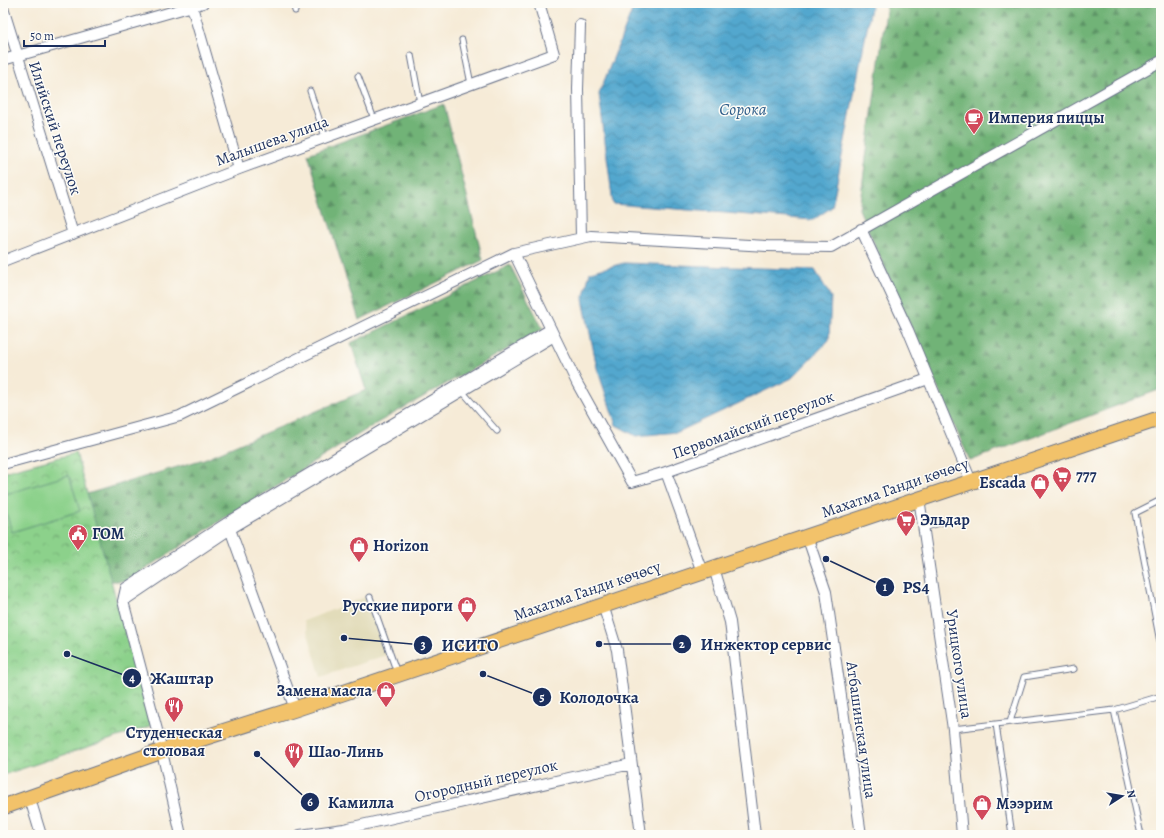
<svg xmlns="http://www.w3.org/2000/svg" width="1164" height="838" font-family="Alegreya,serif">
<style>
.built{fill:#e2dcba}
.forest{fill:url(#forest-firs);stroke:#46716a}
.park{fill:url(#park-crowns);stroke:#548074}
.pitch{fill:#8cd18b;stroke:#548074}
.water{fill:url(#water-waves);stroke:#366b96}
.lines{fill:none;stroke-linecap:round;stroke-linejoin:round}
.lane-casing{stroke:#687188;stroke-width:7}
.street-casing{stroke:#687188;stroke-width:12}
.primary-casing{stroke:#687188;stroke-width:17}
.lane{stroke:#fff;stroke-width:5}
.street{stroke:#fff;stroke-width:10}
.primary{stroke:#f2c26a;stroke-width:15}
.labels{text-anchor:middle;dominant-baseline:central;stroke-width:3;stroke-linejoin:round;paint-order:stroke}
.poi-label{font-size:16px;font-weight:bold;fill:#1b2f5e;stroke:#fdfcf7;text-anchor:start}
.street-label{font-size:16px;fill:#1b2f5e;stroke:#fdfcf7}
.water-label{font-size:17px;font-style:italic;fill:#315f8b;stroke:#fdfcf7}
.leader{fill:none;stroke:#1b2f5e;stroke-width:1.5}
.callout-dot{fill:#1b2f5e;stroke:#fdfcf7;stroke-width:1.5}
.mark-label{font-size:12px;text-anchor:middle;font-weight:bold;fill:#fff}
.callout-label{font-size:17px;text-anchor:middle;font-weight:bold;fill:#1b2f5e;stroke:#fdfcf7;stroke-width:3;stroke-linejoin:round;paint-order:stroke}
</style>
<defs>
<pattern id="forest-firs" width="22" height="20" patternUnits="userSpaceOnUse"><rect width="22" height="20" fill="#71b377"/><path d="M5 1l3.5 6h-7zM16 11l3.5 6h-7z" fill="#5c9265"/></pattern>
<pattern id="park-crowns" width="20" height="18" patternUnits="userSpaceOnUse"><rect width="20" height="18" fill="#8cd18b"/><path d="M2 6a3 3 0 1 1 6 0M12 15a3 3 0 1 1 6 0" fill="none" stroke="#72aa75"/></pattern>
<pattern id="water-waves" width="16" height="10" patternUnits="userSpaceOnUse"><rect width="16" height="10" fill="#52a7ce"/><path d="M0 5q4-4 8 0t8 0" fill="none" stroke="#4388aa"/></pattern>
</defs>
<rect width="100%" height="100%" fill="#fdfcf7"/>
<filter id="ink" filterUnits="userSpaceOnUse"><feTurbulence type="fractalNoise" baseFrequency=".025" numOctaves="2"/><feDisplacementMap in="SourceGraphic" scale="8" xChannelSelector="R" yChannelSelector="G"/><feConvolveMatrix kernelMatrix="1 2 1 2 8 2 1 2 1" color-interpolation-filters="sRGB"/></filter>
<filter id="wash" filterUnits="userSpaceOnUse"><feTurbulence type="fractalNoise" baseFrequency=".012" numOctaves="4" result="noise"/><feDisplacementMap in="SourceGraphic" scale="16" xChannelSelector="R" yChannelSelector="G"/><feGaussianBlur stdDeviation="0.9" result="paint"/><feColorMatrix in="noise" values="0 0 0 0 0 0 0 0 0 0 0 0 0 0 0 0 0 1.4 0 .05"/><feComposite in="paint" operator="in"/></filter>
<g filter="url(#wash)">
<rect width="100%" height="100%" fill="#f6ebd7"/>
<path class="built" d="M365,597L386,655L321,677L304,621Z"/>
<path class="forest" d="M887,3H1161V389L970,461L859,209Z
M444,104L483,260L359,320L308,154Z
M510,265L543,329L377,423L223,519L127,581H110L87,494L204,459L366,390L351,343Z"/>
<path class="park" d="M76,453L151,726L3,775V472Z"/>
<path class="pitch" d="M69,475L80,511L12,532L3,502V495Z"/>
<path class="water" d="M635,3H872L832,207L813,220L613,204L599,94Z
M624,263L815,270L831,297L829,340L792,378L678,432L636,436L616,425L597,368L583,299L590,272Z"/>
</g>
<g filter="url(#ink)">
<g class="lines">
<defs>
<path id="lane" d="M293,3L295,11
M462,40L471,84
M411,55L420,103
M358,76L374,119
M310,91L325,137
M462,391L497,431
M1161,500L1135,513L1161,647
M924,528L946,521
M370,597L397,673
M1114,710L1141,835
M1010,722L1024,677L1074,669
M996,724L1012,835
M953,729L1114,710L1161,696"/>
<path id="street" d="M191,3L239,169
M3,8L73,234
M580,25L578,89L581,237
M3,60L203,3
M861,229L908,330L971,481
M514,253L577,383L632,482L666,472
M3,261L239,169L554,54L539,3
M3,464L180,416L514,253L591,236L767,246L831,247L1161,61
M919,498L953,729L962,835
M230,529L295,709
M807,536L826,592L861,835
M714,568L730,622L755,835
M702,572L666,472L928,379
M123,601L230,529L554,336
M603,605L617,650L641,835
M30,799L41,835
M181,835L157,730L123,601L126,588L227,523L551,329
M300,835L344,829L631,764"/>
<path id="primary" d="M3,807L162,751L295,709L1161,418"/>
</defs>
<use href="#lane" class="lane-casing"/>
<use href="#street" class="street-casing"/>
<use href="#primary" class="primary-casing"/>
<use href="#lane" class="lane"/>
<use href="#street" class="street"/>
<use href="#primary" class="primary"/>
</g>
</g>
<defs>
<symbol id="cafe-pin" viewBox="-11 -11 22 30"><path d="M0 17L-7.5 6A9.5 9.5 0 1 1 7.5 6Z" fill="#d1495b" stroke="#fdfcf7"/><path d="M-5.5-4.5H6V0H3Q3 3.5 0 3.5H-2.5Q-5.5 3.5-5.5 0ZM3-3.2v2h1.7v-2ZM-6 4.5H4V6H-6Z" fill="#fff"/></symbol>
<symbol id="supermarket-pin" viewBox="-11 -11 22 30"><path d="M0 17L-7.5 6A9.5 9.5 0 1 1 7.5 6Z" fill="#d1495b" stroke="#fdfcf7"/><path d="M-6-5.5h2.5l.6 2H6L4.5 2H-2.5L-4.4-4H-6ZM-1.5 3.2a1.3 1.3 0 1 0 .1 0ZM3 3.2a1.3 1.3 0 1 0 .1 0Z" fill="#fff"/></symbol>
<symbol id="shop-pin" viewBox="-11 -11 22 30"><path d="M0 17L-7.5 6A9.5 9.5 0 1 1 7.5 6Z" fill="#d1495b" stroke="#fdfcf7"/><path d="M-5-2.5h2.3a2.7 3.5 0 0 1 5.4 0H5L5.5 6h-11ZM-1.5-2.5h3a1.5 2.3 0 0 0-3 0Z" fill="#fff"/></symbol>
<symbol id="civic-pin" viewBox="-11 -11 22 30"><path d="M0 17L-7.5 6A9.5 9.5 0 1 1 7.5 6Z" fill="#d1495b" stroke="#fdfcf7"/><path d="M-.6-6.5H3V-4.5H.6V-3L4-1V1h2V6H-6V1h2V-1L-.6-3ZM-1.2 2.5V6h2.4V2.5Z" fill="#fff"/></symbol>
<symbol id="restaurant-pin" viewBox="-11 -11 22 30"><path d="M0 17L-7.5 6A9.5 9.5 0 1 1 7.5 6Z" fill="#d1495b" stroke="#fdfcf7"/><path d="M-5-6h1v4h1v-4h1v4h1v-4h1v5L-1.5 .5V6h-2V.5L-5-1ZM5-6V6H3V1.5H1.5Q1.5-4 5-6Z" fill="#fff"/></symbol>
</defs>
<g fill-rule="evenodd">
<use href="#cafe-pin" x="963" y="107" width="22" height="30"/>
<use href="#supermarket-pin" x="1051" y="465" width="22" height="30"/>
<use href="#shop-pin" x="1029" y="472" width="22" height="30"/>
<use href="#supermarket-pin" x="895" y="509" width="22" height="30"/>
<use href="#civic-pin" x="67" y="523" width="22" height="30"/>
<use href="#shop-pin" x="348" y="535" width="22" height="30"/>
<use href="#shop-pin" x="456" y="595" width="22" height="30"/>
<use href="#shop-pin" x="375" y="680" width="22" height="30"/>
<use href="#restaurant-pin" x="163" y="695" width="22" height="30"/>
<use href="#restaurant-pin" x="283" y="741" width="22" height="30"/>
<use href="#shop-pin" x="971" y="793" width="22" height="30"/>
</g>
<g class="labels">
<g class="poi-label">
<text x="988" y="118">Империя пиццы</text>
<text x="1076" y="476">777</text>
<text x="1026" y="483" text-anchor="end">Escada</text>
<text x="920" y="520">Эльдар</text>
<text x="92" y="534">ГОМ</text>
<text x="373" y="546">Horizon</text>
<text x="453" y="606" text-anchor="end">Русские пироги</text>
<text x="372" y="691" text-anchor="end">Замена масла</text>
<text x="174" y="733" text-anchor="middle">Студенческая<tspan x="174" dy="18">столовая</tspan></text>
<text x="308" y="752">Шао-Линь</text>
<text x="996" y="804">Мээрим</text>
</g>
<g class="street-label">
<text transform="translate(55 128) rotate(72)">Илийский переулок</text>
<text transform="translate(272 141) rotate(-20)">Малышева улица</text>
<text transform="translate(753 425) rotate(-20)">Первомайский переулок</text>
<text transform="translate(895 488) rotate(-19)">Махатма Ганди көчөсү</text>
<text transform="translate(587 591) rotate(-19)">Махатма Ганди көчөсү</text>
<text transform="translate(959 664) rotate(82)">Урицкого улица</text>
<text transform="translate(861 730) rotate(82)">Атбашинская улица</text>
<text transform="translate(486 781) rotate(-13)">Огородный переулок</text>
</g>
<g class="water-label">
<text x="743" y="109">Сорока</text>
</g>
</g>
<path class="leader" d="M826 559L885 587M599 644L682 644M344 638L423 645M67 654L132 678M483 674L542 697M257 754L310 802"/>
<g class="callout-dot">
<circle cx="826" cy="559" r="4"/>
<circle cx="599" cy="644" r="4"/>
<circle cx="344" cy="638" r="4"/>
<circle cx="67" cy="654" r="4"/>
<circle cx="483" cy="674" r="4"/>
<circle cx="257" cy="754" r="4"/>
<circle cx="885" cy="587" r="10"/>
<circle cx="682" cy="644" r="10"/>
<circle cx="423" cy="645" r="10"/>
<circle cx="132" cy="678" r="10"/>
<circle cx="542" cy="697" r="10"/>
<circle cx="310" cy="802" r="10"/>
</g>
<g class="mark-label">
<text x="885" y="591">1</text>
<text x="682" y="648">2</text>
<text x="423" y="649">3</text>
<text x="132" y="682">4</text>
<text x="542" y="701">5</text>
<text x="310" y="806">6</text>
</g>
<g class="callout-label">
<text x="916" y="593">PS4</text>
<text x="766" y="650">Инжектор сервис</text>
<text x="470" y="651">ИСИТО</text>
<text x="182" y="684">Жаштар</text>
<text x="599" y="703">Колодочка</text>
<text x="361" y="808">Камилла</text>
</g>
<rect width="1164" height="838" fill="none" stroke="#fdfcf7" stroke-width="16"/>
<g transform="translate(1122 796) rotate(78)" stroke="#fdfcf7" stroke-width="3" paint-order="stroke">
<path d="M0-3L7 15L0 10L-7 15Z" fill="#1b2f5e"/>
<text y="-6" font-size="11" font-weight="bold" text-anchor="middle" fill="#1b2f5e">N</text>
</g>
<path d="M24 40v6h81v-6" fill="none" stroke="#1b2f5e" stroke-width="2"/>
<text x="30" y="40" font-size="12" fill="#1b2f5e" stroke="#fdfcf7" stroke-width="3" paint-order="stroke">50 m</text>
</svg>
